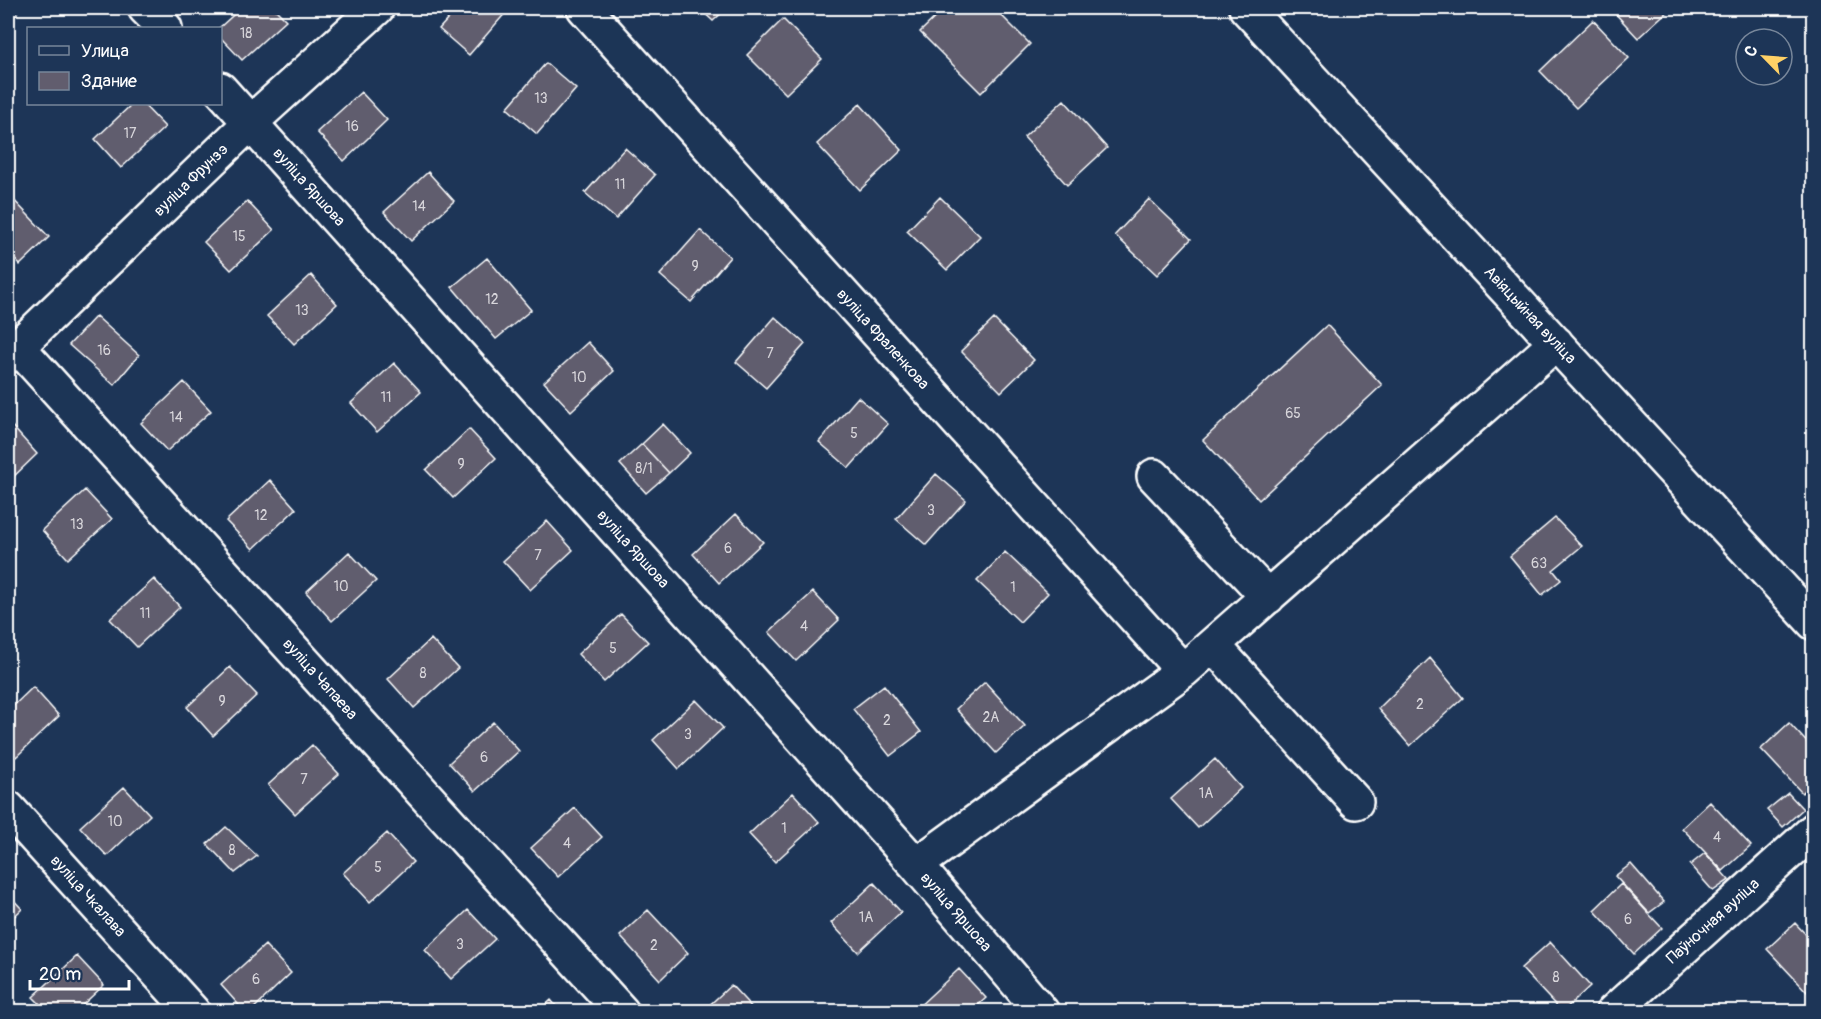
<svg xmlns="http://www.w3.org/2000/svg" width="1821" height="1019" font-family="Pangolin,sans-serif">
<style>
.building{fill:#615d6e;stroke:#fff;stroke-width:1.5}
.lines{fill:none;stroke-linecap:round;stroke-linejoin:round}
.minor-casing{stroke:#fff;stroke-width:38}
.minor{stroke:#1d3557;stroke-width:33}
.labels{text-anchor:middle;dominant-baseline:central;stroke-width:4.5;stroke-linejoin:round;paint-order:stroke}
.number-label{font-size:14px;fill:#d8d6db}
.street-label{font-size:16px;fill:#fff;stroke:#1d3557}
</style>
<rect width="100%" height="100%" fill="#1d3557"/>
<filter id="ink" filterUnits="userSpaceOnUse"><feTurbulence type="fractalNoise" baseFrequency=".0167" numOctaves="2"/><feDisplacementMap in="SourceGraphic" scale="12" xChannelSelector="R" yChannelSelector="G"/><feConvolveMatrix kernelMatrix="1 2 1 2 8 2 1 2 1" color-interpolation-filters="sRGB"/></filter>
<g filter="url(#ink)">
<path class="building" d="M8,8H21L8,20Z
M241,8H274L286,20L242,60L220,37V28H219Z
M458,8H505L508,10L469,55L439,29Z
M699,8H727L713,21Z
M945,8H994L1030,44L981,93L920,32Z
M1617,8H1671L1638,38L1613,11Z
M783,19L822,59L786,94L747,55Z
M1593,20L1629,58L1576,108L1540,71Z
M546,63L576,89L537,134L507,108Z
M361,92L387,120L344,161L317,132Z
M1064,100L1107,148L1067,185L1024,137Z
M132,104H143L165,127L121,168L95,139Z
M860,104L902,150L860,190L817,144Z
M625,148L655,175L616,219L585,193Z
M428,172L454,201L411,241L384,212Z
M8,194L49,237L20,265L8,252Z
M940,197L980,236L947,270L907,231Z
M1149,199L1191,239L1157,275L1115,235Z
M247,201L274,230L231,270L204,242Z
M700,230L730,257L691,302L660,275Z
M487,258L531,310L496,339L452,287Z
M311,275L337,304L294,344L267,316Z
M96,316L139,355L114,385L69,345Z
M775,317L805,344L766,388L736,362Z
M994,319L1034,360L1001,392L961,351Z
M1327,325L1382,385L1259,500L1203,440Z
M588,342L614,371L571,411L544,382Z
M394,363L421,392L377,432L351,403Z
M184,382L211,411L167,451L141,423Z
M858,397L888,424L849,468L819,442Z
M663,424L690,453L669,473L642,444Z
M11,425L37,454L8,482V428Z
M469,429L496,458L453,498L426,470Z
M642,444L669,473L646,493L620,464Z
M936,474L966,500L926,545L896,519Z
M270,480L296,509L253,549L226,521Z
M85,490L112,519L68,559L42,530Z
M736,514L763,542L719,583L693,554Z
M1555,518L1582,546L1553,570L1561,580L1542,595L1510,556Z
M547,521L573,550L530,590L503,561Z
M349,552L376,581L332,621L306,592Z
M1005,552L1048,593L1020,622L977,581Z
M154,579L180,607L137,647L110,619Z
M813,592L839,620L796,661L769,632Z
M621,614L648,642L604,682L578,654Z
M431,639L458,668L414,708L388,679Z
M1430,658L1463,698L1410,746L1378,709Z
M230,667L257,695L213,736L187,707Z
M985,682L1025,726L996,753L956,709Z
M884,685L921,732L890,756L853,709Z
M33,687L59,716L16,757L8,748V711Z
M696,700L723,728L679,769L653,740Z
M493,722L519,751L475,791L449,763Z
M1789,723L1814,750V782L1802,793L1761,749Z
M312,745L339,774L295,814L268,785Z
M1215,759L1241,788L1198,828L1171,799Z
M124,787L150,815L107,856L80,827Z
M793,793L819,822L775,862L749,834Z
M1788,793L1803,809L1783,827L1767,810Z
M1710,802L1751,846L1723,871L1682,828Z
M575,808L602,837L558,877L531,848Z
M226,827L257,856L235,873L207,844Z
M387,833L413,862L370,902L343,873Z
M1705,853L1729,880L1713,891L1690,865Z
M1631,864L1664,902L1649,913L1615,876Z
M874,883L901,912L858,952L831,923Z
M1621,884L1662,928L1634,954L1594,910Z
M8,894L22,909L8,922Z
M468,910L495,939L451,979L425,950Z
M648,910L688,953L660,980L620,936Z
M1795,923L1814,943V988L1808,993L1767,949Z
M1550,942L1590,986L1562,1012L1521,968Z
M265,945L291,973L250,1012H245L221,985Z
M77,956L104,985L75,1012H48L33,997Z
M959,969L986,998L971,1012H918L916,1009Z
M731,985L756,1012H702Z
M551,1000L561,1012H538Z"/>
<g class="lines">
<defs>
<path id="minor" d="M145,8L165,28
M584,8L1183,671
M1246,8L1814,623
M220,89L916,865L1042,1012
M18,347L622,1012
M8,356L251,122L377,8
M1154,476L1268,597
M1213,645L1356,802
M8,808L193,1012
M916,865L1183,671L1556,343
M1613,1012L1814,830"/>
</defs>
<use href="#minor" class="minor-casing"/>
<use href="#minor" class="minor"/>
</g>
</g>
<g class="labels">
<g class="number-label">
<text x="246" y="33">18</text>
<text x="541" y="98">13</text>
<text x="352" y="126">16</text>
<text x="130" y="133">17</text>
<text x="620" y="184">11</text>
<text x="419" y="206">14</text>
<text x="239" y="236">15</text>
<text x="695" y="266">9</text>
<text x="492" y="299">12</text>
<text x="302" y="310">13</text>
<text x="104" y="350">16</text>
<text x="770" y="353">7</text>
<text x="579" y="377">10</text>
<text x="386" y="397">11</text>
<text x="1293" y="413">65</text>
<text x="176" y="417">14</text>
<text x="854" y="433">5</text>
<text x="461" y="464">9</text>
<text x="644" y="468">8/1</text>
<text x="931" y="510">3</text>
<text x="261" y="515">12</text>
<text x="77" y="524">13</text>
<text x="728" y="548">6</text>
<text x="538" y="555">7</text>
<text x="1539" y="563">63</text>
<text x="341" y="586">10</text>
<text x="1013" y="587">1</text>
<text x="145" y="613">11</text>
<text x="804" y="626">4</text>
<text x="613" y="648">5</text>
<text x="423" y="673">8</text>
<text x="222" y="701">9</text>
<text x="1420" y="704">2</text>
<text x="991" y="717">2А</text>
<text x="887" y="720">2</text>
<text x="688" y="734">3</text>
<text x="484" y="757">6</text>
<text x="304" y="779">7</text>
<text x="1206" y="793">1А</text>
<text x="115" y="821">10</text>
<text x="784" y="828">1</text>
<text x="1717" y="837">4</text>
<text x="567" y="843">4</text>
<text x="232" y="850">8</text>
<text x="378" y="867">5</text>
<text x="866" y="917">1А</text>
<text x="1628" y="919">6</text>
<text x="460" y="944">3</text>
<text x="654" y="945">2</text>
<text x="1556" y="977">8</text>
<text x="256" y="979">6</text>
</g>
<g class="street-label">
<text transform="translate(191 180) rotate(-44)">вуліца Фрунзэ</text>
<text transform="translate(309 187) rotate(48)">вуліца Яршова</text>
<text transform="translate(1530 315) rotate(47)">Авіяцыйная вуліца</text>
<text transform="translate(883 339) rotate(48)">вуліца Фраленкова</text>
<text transform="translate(633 549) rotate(48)">вуліца Яршова</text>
<text transform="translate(320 679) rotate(48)">вуліца Чапаева</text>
<text transform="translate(88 896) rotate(48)">вуліца Чкалава</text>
<text transform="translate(956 912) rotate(49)">вуліца Яршова</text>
<text transform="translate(1713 921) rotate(-42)">Паўночная вуліца</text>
</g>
</g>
<rect width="1821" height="1019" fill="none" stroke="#1d3557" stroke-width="30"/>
<rect x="15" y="15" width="1791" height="989" fill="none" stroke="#fff" stroke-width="2" filter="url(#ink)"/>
<rect x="27" y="27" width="195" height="78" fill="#1d3557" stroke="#77869a" stroke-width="1.5"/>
<rect x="39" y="46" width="30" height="9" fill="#1d3557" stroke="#77869a" stroke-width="1.5"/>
<text x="81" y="57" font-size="18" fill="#ffffff">Улица</text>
<rect x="39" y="72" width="30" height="18" fill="#615d6e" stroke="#77869a" stroke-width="1.5"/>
<text x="81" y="87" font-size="18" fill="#ffffff">Здание</text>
<g transform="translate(1764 57) rotate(295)"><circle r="28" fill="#1d3557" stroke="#77869a" stroke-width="1.5"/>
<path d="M0-4.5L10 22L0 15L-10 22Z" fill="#ffd166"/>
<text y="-9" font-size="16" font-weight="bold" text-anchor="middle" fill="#ffffff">С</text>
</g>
<path d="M30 980v9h99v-9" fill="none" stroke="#ffffff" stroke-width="3"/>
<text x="39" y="980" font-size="18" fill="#ffffff" stroke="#1d3557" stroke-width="4.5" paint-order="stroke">20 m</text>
</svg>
